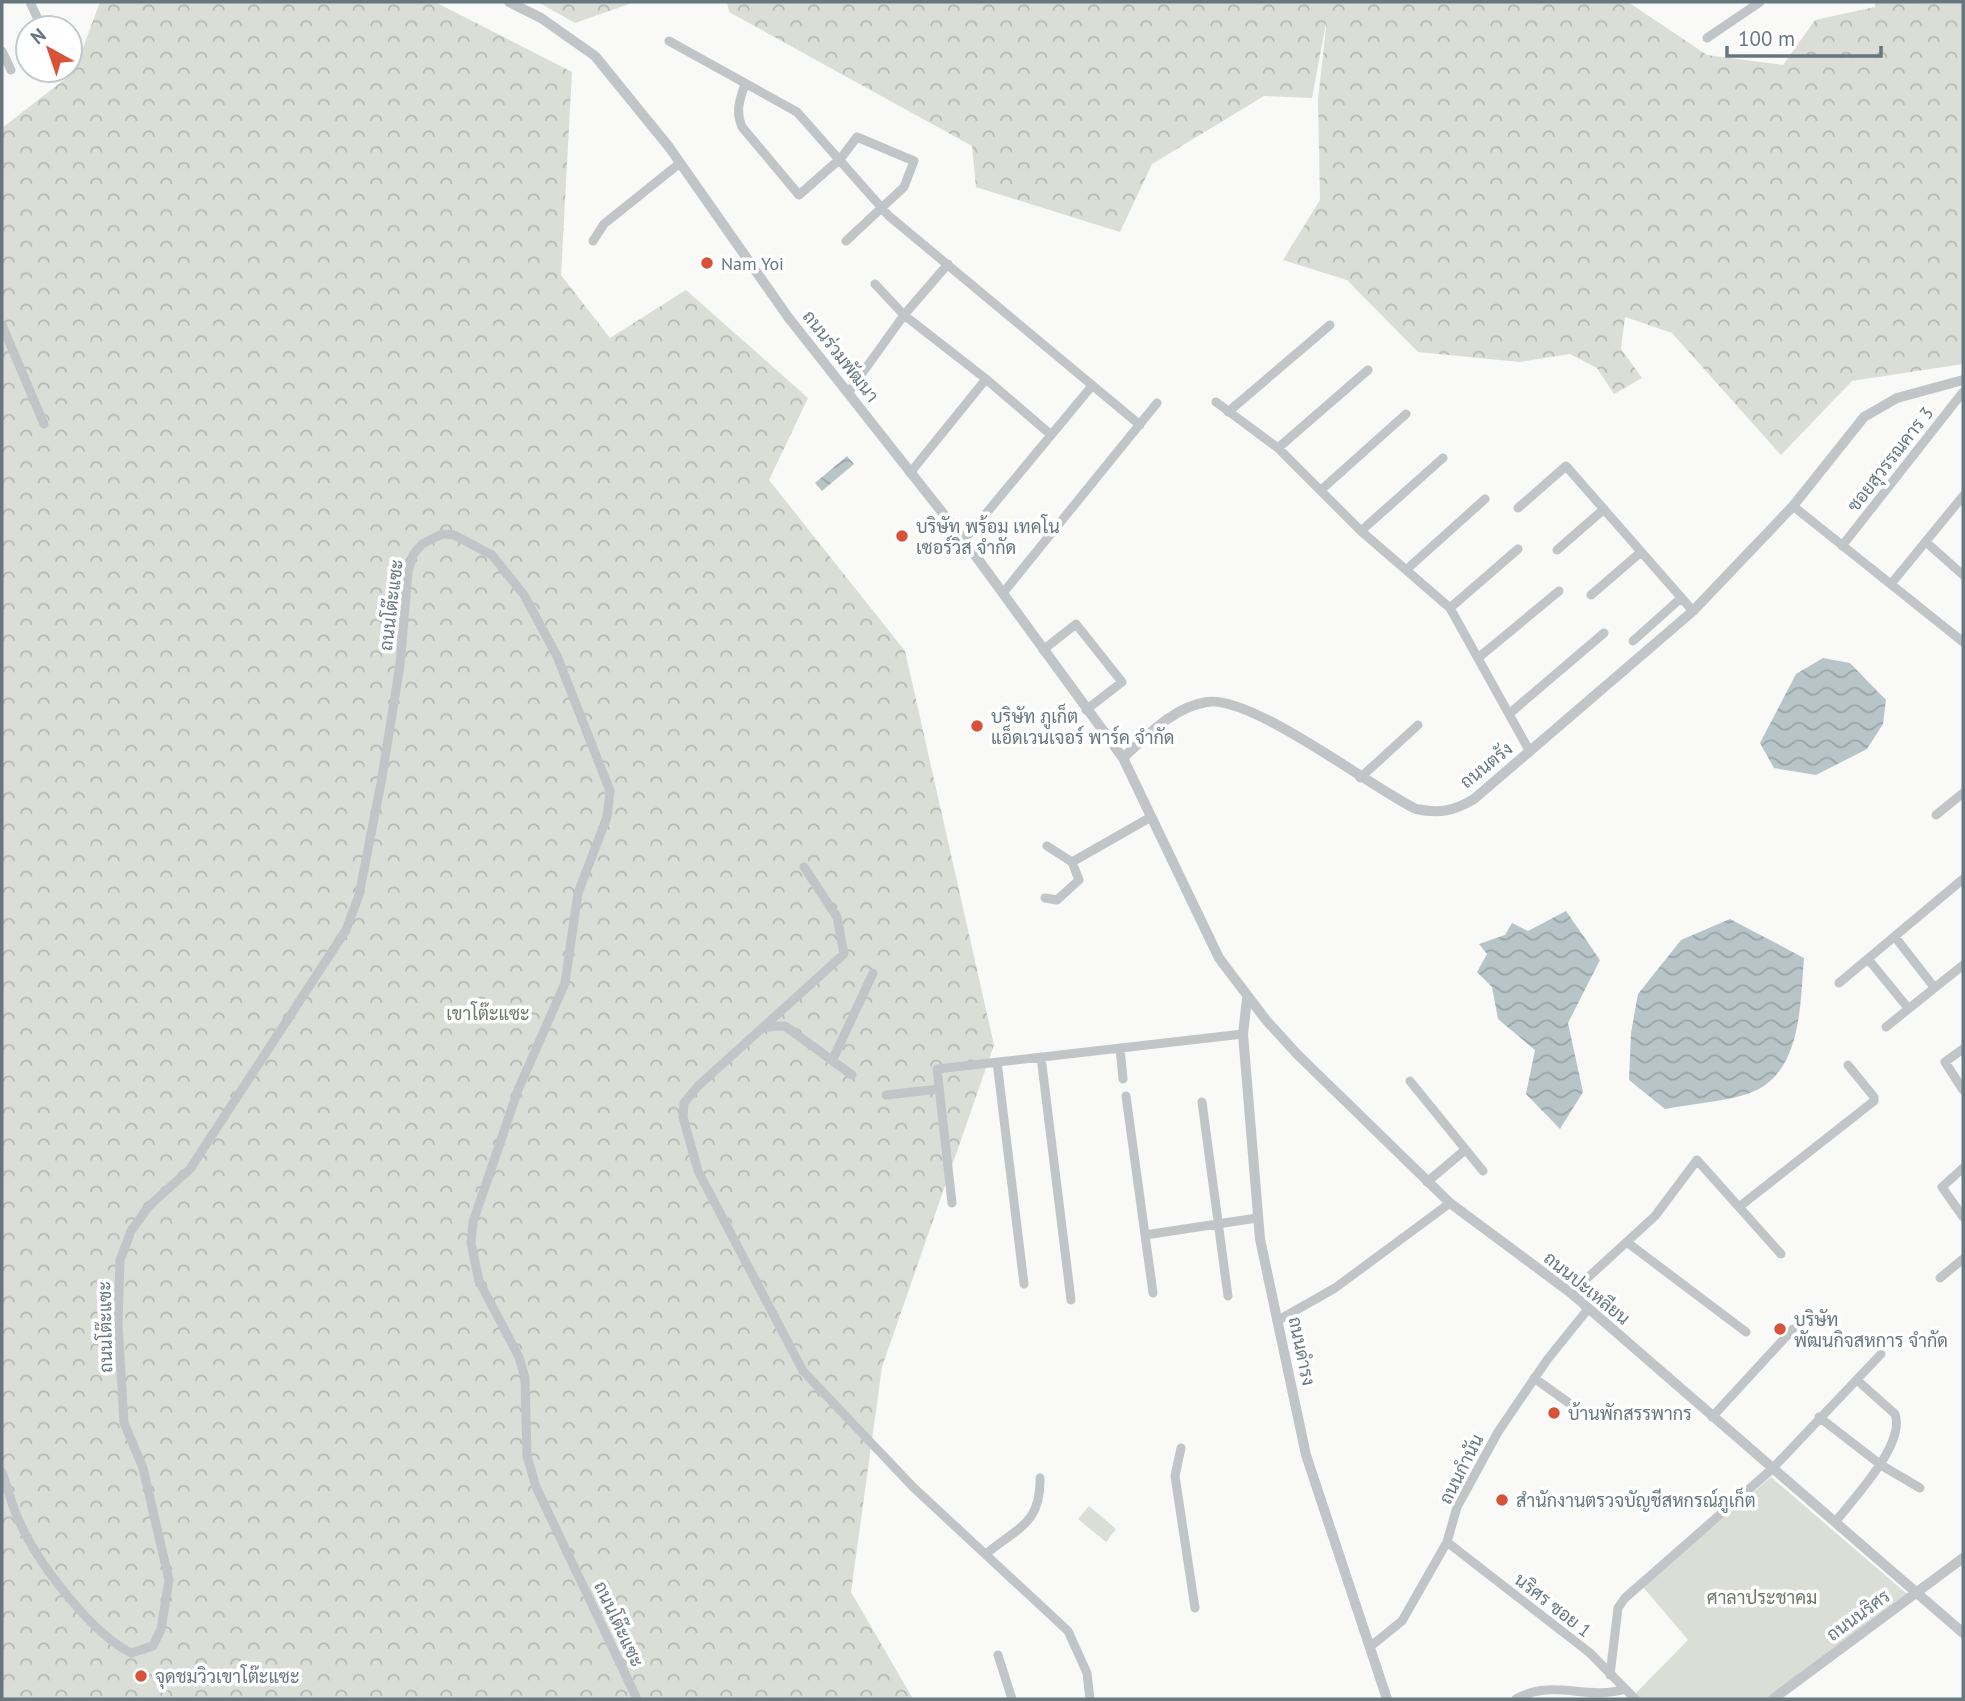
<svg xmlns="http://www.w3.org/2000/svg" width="1965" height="1701" font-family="'PT Sans',Sarabun,sans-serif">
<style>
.forest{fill:url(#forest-crowns)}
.green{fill:#daded7}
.water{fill:url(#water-waves)}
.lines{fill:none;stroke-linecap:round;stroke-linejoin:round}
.minor{stroke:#c1c5c8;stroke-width:9}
.tertiary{stroke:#c1c5c8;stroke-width:10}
.poi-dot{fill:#d85139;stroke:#fff;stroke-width:2.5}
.labels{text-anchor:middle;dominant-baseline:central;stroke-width:7;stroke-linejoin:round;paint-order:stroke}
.poi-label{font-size:18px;fill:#667780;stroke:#fff;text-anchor:start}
.street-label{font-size:18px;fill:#667780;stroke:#fff}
.park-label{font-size:18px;fill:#6a7965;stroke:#fff}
</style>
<defs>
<pattern id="forest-crowns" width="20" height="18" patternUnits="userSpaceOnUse" patternTransform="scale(1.75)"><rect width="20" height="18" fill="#daded7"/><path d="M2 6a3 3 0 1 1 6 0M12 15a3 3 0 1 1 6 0" fill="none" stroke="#b5b9b4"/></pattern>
<pattern id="water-waves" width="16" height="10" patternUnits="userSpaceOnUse" patternTransform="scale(1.75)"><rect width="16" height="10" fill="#b8c5c8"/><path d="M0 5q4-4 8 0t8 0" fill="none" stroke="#99a5a8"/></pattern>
</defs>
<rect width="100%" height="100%" fill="#f9f9f7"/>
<path class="forest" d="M100,2H435L572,72L561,275L610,338L686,290L808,398L769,480L905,651L994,1045L882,1367L851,1592L913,1699H2V128L74,72Z
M538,2H635L575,23Z
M727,2H1628L1707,55L1783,65L1815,20L1875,7V2L1963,4V364L1852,381L1781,455L1672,333L1625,317L1621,349L1642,378L1614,394L1597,368L1570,354L1520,362L1418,352L1347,280L1283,260L1320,200L1318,100L1327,18L1312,98L1264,96L1152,164L1120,232L976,187L972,146L729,12Z"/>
<path class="green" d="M1771,1477L1907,1594L1768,1699H1640L1635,1694L1688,1640L1643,1587Z
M1089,1506L1116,1529L1106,1542L1078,1519Z"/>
<path class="water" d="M847,456L854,464L822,491L815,483Z
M1823,658L1850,663L1886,700L1883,724L1867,749L1816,775L1774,768L1760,743L1796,674Z
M1566,911L1600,960L1568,1023L1583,1092L1560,1129L1526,1094L1535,1050L1498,1019L1492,987L1477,972L1487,954L1479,944L1505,935L1512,923L1528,931Z
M1730,919L1804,958C1800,1006 1802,1079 1744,1095C1719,1102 1691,1104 1665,1109L1629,1080L1631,1033L1638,994L1681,940Z"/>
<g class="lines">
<path class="minor" d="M30,2L42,28
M1707,38L1760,2
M669,41L797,112L889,216L1140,425
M2,51L11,70
M745,84C740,99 735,111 742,127L799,195L841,158L857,137L914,161L904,187L846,241
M593,241L604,224L680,163
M875,284L904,315L986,379L1050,434
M2,325L44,424
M848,393L904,315L948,264
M1216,402L1278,448L1361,531L1450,608L1530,752
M1228,412L1330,325
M1278,448L1368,370
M910,473L986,379
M1321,490L1406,414
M1793,506L1963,642
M1518,508L1566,466L1693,611
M1361,531L1443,458
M964,540L1091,387
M1926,542L1963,575
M1842,546L1963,392
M1557,550L1604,509
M1406,570L1485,499
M1891,584L1963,496
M1003,593L1157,403
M1591,595L1641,552
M1450,608L1518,549
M1633,641L1681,598
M1043,650L1076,624L1122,682L1086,710
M1478,658L1559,591
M1509,714L1604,633
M1360,778L1418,725
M1936,815L1963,793
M1047,846L1072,862
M804,867L837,917L844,954L698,1086L684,1103L683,1117L698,1171L803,1371L913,1487L1068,1631L1087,1673L1090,1699
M1045,898L1057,900L1079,880L1072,862L1151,817
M1895,937L1934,987
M1868,959L1908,1008
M1839,983L1963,879
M765,1027L785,1026L852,1075
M1886,1027L1963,965
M1120,1048L1123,1079
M1963,1049L1945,1062L1963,1090
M1041,1057L1071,1300
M833,1059L873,973
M997,1062L1024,1284
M1410,1081L1483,1171
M886,1095L939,1089
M1126,1096L1153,1293
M1202,1102L1228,1296
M1963,1168L1942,1187L1963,1217
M1427,1182L1465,1150
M952,1203L937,1069L1243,1034
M1739,1207L1874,1101V1097L1848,1065
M1145,1235L1257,1218
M1628,1243L1746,1332
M1940,1278L1963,1259
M1571,1293L1655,1216L1697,1160L1781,1254
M1277,1321L1335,1288L1450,1203
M1534,1378L1590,1418
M1712,1417L1793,1329
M1819,1417L1881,1465L1920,1488
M1181,1448L1175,1476L1195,1608
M2,1472C8,1488 12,1507 20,1523C38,1563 91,1633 131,1653L153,1646L161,1629L169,1580L143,1468L124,1423L118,1324L120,1260L131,1231L149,1206L190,1169L346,930L359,895L381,783L400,665L408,572L413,555L422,544L442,534L454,535L492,555L524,595L557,656L610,791L607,817L578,893L565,983L518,1090L473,1222L471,1243L479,1281L519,1357L525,1378L527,1456L536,1487L637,1699
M1836,1521C1853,1499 1906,1444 1895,1414L1857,1380
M1447,1542L1590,1653L1635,1699
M986,1554C1018,1527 1041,1524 1040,1478
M1371,1646L1402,1621L1447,1542L1457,1507L1498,1432L1547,1360L1588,1309
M998,1655L1012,1699
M1610,1675L1618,1608L1625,1598L1772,1469L1881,1354
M1516,1699C1552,1678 1588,1701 1625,1689"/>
<path class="tertiary" d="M509,2L541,18L595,56L669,147L788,317L964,540L1123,758L1219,958L1266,1020L1297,1054L1450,1203L1571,1293L1963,1633
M1123,758C1147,736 1173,707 1207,702C1252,695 1369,786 1416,809C1439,814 1454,811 1474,799L1693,611L1793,506L1864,417L1897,398L1963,380
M1247,999L1243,1034L1260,1239L1306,1455L1387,1699
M1773,1699L1963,1558"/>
</g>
<g class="poi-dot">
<circle cx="707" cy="263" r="7"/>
<circle cx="902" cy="536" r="7"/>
<circle cx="977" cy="726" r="7"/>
<circle cx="1780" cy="1329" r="7"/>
<circle cx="1554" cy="1413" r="7"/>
<circle cx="1502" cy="1500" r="7"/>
<circle cx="141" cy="1676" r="7"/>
</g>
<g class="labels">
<g class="poi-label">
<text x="721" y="263">Nam Yoi</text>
<text x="916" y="526">บริษัท พร้อม เทคโน<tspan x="916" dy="21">เซอร์วิส จำกัด</tspan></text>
<text x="991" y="716">บริษัท ภูเก็ต<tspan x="991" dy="21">แอ็ดเวนเจอร์ พาร์ค จำกัด</tspan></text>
<text x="1794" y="1319">บริษัท<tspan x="1794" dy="21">พัฒนกิจสหการ จำกัด</tspan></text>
<text x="1568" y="1413">บ้านพักสรรพากร</text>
<text x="1516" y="1500">สำนักงานตรวจบัญชีสหกรณ์ภูเก็ต</text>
<text x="155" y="1676">จุดชมวิวเขาโต๊ะแซะ</text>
</g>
<g class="street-label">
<text transform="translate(841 356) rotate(52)">ถนนร่วมพัฒนา</text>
<text transform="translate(1890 459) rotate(-52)">ซอยสุวรรณคาร 3</text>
<text transform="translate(391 605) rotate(-83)">ถนนโต๊ะแซะ</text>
<text transform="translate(1486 765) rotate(-39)">ถนนตรัง</text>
<text transform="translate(1587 1288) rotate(39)">ถนนปะเหลียน</text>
<text transform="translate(105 1327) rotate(-91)">ถนนโต๊ะแซะ</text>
<text transform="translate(1302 1351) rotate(78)">ถนนดำรง</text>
<text transform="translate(1461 1469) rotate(-63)">ถนนกำนัน</text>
<text transform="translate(1553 1605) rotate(38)">นริศร ซอย 1</text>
<text transform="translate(1858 1615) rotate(-36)">ถนนนริศร</text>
<text transform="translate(619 1624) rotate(65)">ถนนโต๊ะแซะ</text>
</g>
<g class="park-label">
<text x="488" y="1013">เขาโต๊ะแซะ</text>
<text x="1762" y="1597">ศาลาประชาคม</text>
</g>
</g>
<rect width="1965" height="1701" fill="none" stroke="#667780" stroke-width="7"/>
<g transform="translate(49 49) rotate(320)"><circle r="33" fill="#ffffff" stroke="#c2c9cc" stroke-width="2"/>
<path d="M0-5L12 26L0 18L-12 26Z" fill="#d85139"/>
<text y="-10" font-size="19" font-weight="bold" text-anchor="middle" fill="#667780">N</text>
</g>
<path d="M1727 46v10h154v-10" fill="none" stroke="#667780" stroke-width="3.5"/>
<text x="1738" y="46" font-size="21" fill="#667780" stroke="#ffffff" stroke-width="5" paint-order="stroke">100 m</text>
</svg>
